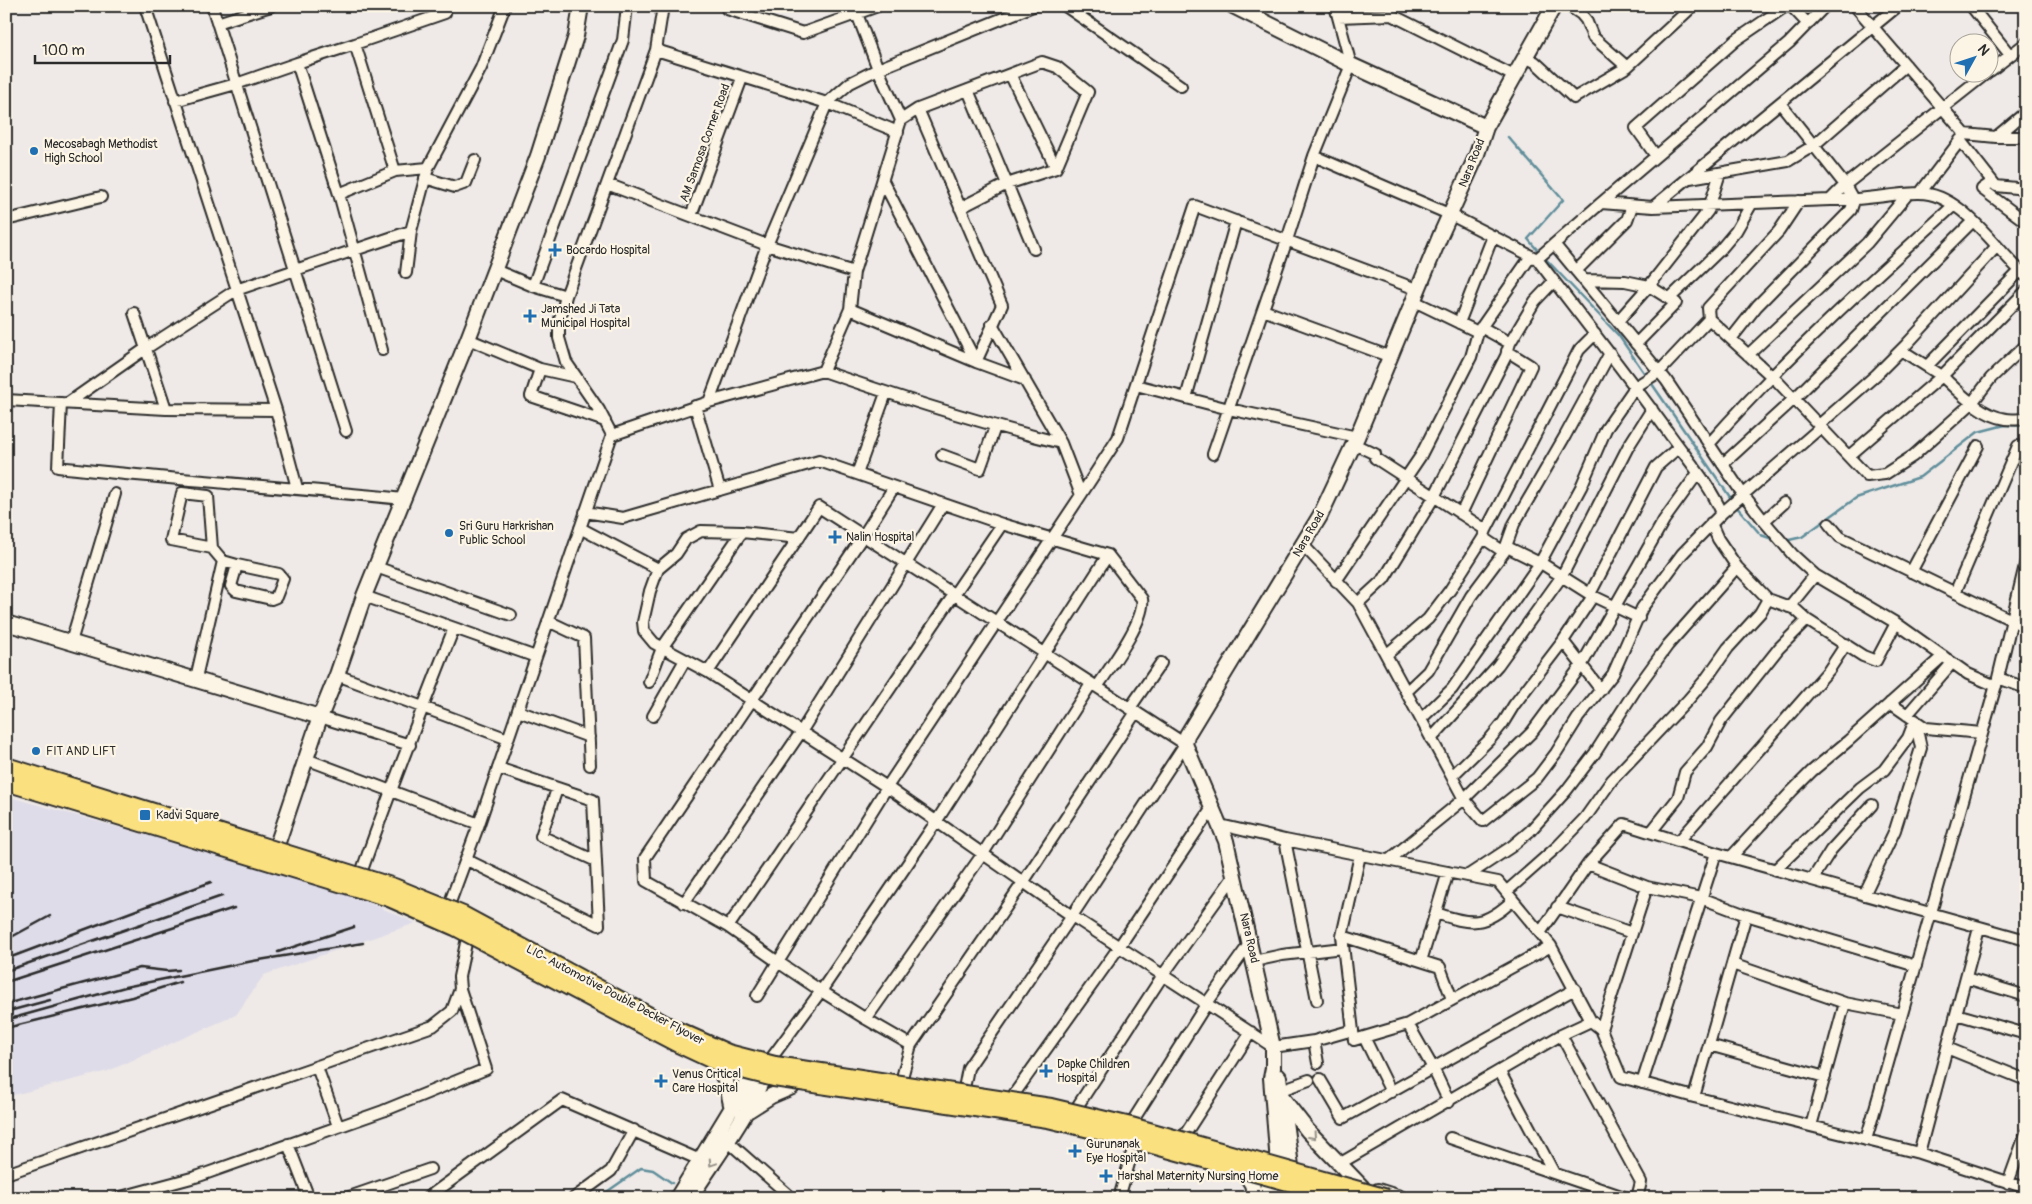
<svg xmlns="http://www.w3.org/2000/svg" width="2032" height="1204" font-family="Pangolin,sans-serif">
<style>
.built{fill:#dfdce9}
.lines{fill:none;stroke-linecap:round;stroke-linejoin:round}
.stream{stroke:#618e9b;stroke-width:2.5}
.street-casing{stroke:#2b2b2b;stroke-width:14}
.secondary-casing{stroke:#2b2b2b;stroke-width:18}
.street{stroke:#fcf5e5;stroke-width:10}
.secondary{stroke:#fcf5e5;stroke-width:14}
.rail{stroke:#2b2b2b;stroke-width:2.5}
.primary-bridge-casing{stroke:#2b2b2b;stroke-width:20;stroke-linecap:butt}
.primary-bridge{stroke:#fbe080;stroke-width:16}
.oneway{stroke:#949088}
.poi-dot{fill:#1f6fb2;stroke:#fcf5e5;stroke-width:2}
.labels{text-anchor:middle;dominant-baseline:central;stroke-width:4.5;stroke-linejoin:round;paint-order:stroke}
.street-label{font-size:12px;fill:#2b2b2b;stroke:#fcf5e5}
.poi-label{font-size:12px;fill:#2b2b2b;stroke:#fcf5e5;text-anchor:start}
</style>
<rect width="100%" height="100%" fill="#efeae7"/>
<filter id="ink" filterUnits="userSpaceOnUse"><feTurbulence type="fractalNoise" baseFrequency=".02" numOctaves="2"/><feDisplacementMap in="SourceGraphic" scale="10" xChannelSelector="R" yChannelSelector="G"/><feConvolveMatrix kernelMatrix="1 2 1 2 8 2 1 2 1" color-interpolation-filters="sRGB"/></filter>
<g filter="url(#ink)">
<path class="built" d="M6,796L330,886L416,923L264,975L236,1015L108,1071L6,1097Z"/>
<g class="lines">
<path class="stream" d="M1508,137L1563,200L1528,239L1539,252
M1543,256L1619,336L1647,377
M1650,381L1732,500
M1735,505L1761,535L1775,540
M1785,541L1802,537L1856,498L1920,477L1978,432L2005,425L2026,426
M598,1198L641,1168L653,1170L672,1183"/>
<defs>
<path id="street" d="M212,6L346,431
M627,6L623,40L533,286L566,296L559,323V338L566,362L599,410L612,435L709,402L767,245L827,103L850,83L878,69L1033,6
M663,6L656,50L827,103L898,132
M727,6V9L803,33L878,6
M1065,6L1181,86
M1335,6L1351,65L1314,156L1451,215L1537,259L1601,203L1653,207L1830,200C1860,201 1889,194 1918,193C1962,192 1996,251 2026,276
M1569,6L1581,14L1586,20L1593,37L1627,67
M1791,6L1808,24
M1855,6L1965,134
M1971,6L2010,55
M1338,17L1392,15L1514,76
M217,23L271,6
M355,44L445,13L440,6
M1525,57L1535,62L1574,98L1627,67L1693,6
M1990,71L2026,43
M1010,74L1056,168
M968,90L1034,249
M175,101L236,84L297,63
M918,109L1002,305L976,362L1025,380
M901,120L918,109L1042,62L1057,67L1088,92L1056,168L1007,184L960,208
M1996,137H2026
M1960,140L1996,186L2026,189
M1656,156L1636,128L1736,40L1786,6
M428,168L481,68L505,6
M395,171L428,168L411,231
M425,178L455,187L466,183L475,160
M1690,178L1788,161L1813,146L1906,65
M1992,182L1982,189L2026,222
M607,184L767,245L854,272
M1920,193L1965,134L1996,137L2026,112
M339,194L395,171L355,44L297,63L339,194L382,350
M1830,200L1845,185L1988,72
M1601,203L1789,43L1825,6
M1653,207L1898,6
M691,216L742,78
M6,220L101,197
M1554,244L1666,380L1740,490L1764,521L1784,503
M1537,259C1582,318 1628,376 1671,436C1689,461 1710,485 1722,513L1682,554L1642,608L1613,674L1578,718L1556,753L1537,778L1483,821L1464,799L1532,732L1581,666L1664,520L1698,473
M495,270L533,286
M1576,271L1627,220L1632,206
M1584,280L1625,281L1649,286L1676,303L1636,344
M2026,291L1942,376C1960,393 1980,415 2006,419C2012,420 2020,419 2026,419
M566,296L656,50
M1669,299L1720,250L1736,231L1752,203
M1414,301L1478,332L1531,256
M850,309L976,362L883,181
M1263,310L1391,357
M134,313L166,409
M1709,319L1708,308L1779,231L1799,201
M1618,321L1649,286L1708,211L1720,173
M1459,323L1493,236
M992,324L1061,443
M468,339L540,369
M1731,339L1757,306L1851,210L1854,201L1845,185L1780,103
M1510,343L1535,301L1554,281
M1748,355L1867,243L1907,195
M1927,366L2020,271
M576,377L540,369L531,396L605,421
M1136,385L1229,409L1357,437
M1186,398L1236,221
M6,400L166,409L276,410L145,6
M709,402L823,371L850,309L854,272L901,120L878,69L854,6
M61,403L58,467C173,480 288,487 403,499
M68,403L145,349L236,290L411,231L406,273
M695,406L720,490
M276,410L297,488
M1819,425L1876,375L1906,345L1997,246
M1354,444L1375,454V458L1486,530L1483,538L1504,552L1507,547L1544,565L1593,596L1639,618
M1709,444C1784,359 1869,282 1953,206
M1213,454L1287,240L1314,156
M942,455L980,469L995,427
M1849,456L1942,376L1901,350
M1723,464L1794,399L1973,221
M857,474L886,393
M1081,495L1118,438L1195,206L1419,290
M585,512L623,518L819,461L1002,524L728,927L778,962L757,996
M1722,513L1821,427
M1461,514L1531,366L1507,351
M1764,521L1793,555L1815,575
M1711,523L1718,539L1737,567L1768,599L1795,609L1807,620L1863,656L1876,661L1896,623L1968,674L1996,686
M1829,524L1840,537L2026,627
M580,528L658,569L650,591L643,622L644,631L654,643L708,672L887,787L1072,916L1273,1047L1314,1041L1353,1030
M1486,530L1579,350L1595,334
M1303,545L1358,603L1464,799L1389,860
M212,548L208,496L182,493L171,540L212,548L223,561L237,565L231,586L236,591L271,599L276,597L283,579L279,574L237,565
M376,567L511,615
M658,569L676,554L686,539L701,531L742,532L799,538
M1911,572L1978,446
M1336,581L1420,457L1471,357L1478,332
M1955,593L2018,446
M1590,594L1656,467L1679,447
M364,596L536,657
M1358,603L1384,579L1434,497L1506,356L1510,343L1481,327
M1789,607L1815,575L1896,623
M548,621L584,638L590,765
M1563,641L1601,690
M71,642L115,494
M1386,655L1428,619L1450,590L1483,538
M708,672L819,507L1185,744L1072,916L968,1068L962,1099
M337,675L508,739
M196,678L223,561
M1998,678L2026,688
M649,682L662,648L742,532
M1097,687C1109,669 1146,620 1142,599L1108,555
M1406,692L1428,671L1471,596L1504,552L1514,524L1565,436L1610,353
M1890,703L1926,728L1982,733
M1130,708L1161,663
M518,711L589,737
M1907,715L1952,663
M653,716L685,660
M320,717L410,745
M1421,719L1452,689L1540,563L1581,487L1606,429L1635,387L1659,372L1709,319L1778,382L1867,476L1885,474L1913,456L1972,403L1991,378L2026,345
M1431,739L1498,665L1562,576L1628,447L1652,409
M306,759L479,824
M1452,776L1490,739L1503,723L1514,705L1563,641L1593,596
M557,789L541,836L596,861
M1220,825L1285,840L1498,882L1551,946L1591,1021L1561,1035L1339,1164
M1651,832L1678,798L1685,772L1707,747L1721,721L1779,648L1807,620
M1285,840L1317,1000
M1679,841L1829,670L1846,644
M1731,857L1792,791L1812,771L1848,741L1943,656
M467,860L599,925L593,800L498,768
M1588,864L1624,824L1716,853
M1775,870L1860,788L1884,770L1908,738L1915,720
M361,873C390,791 422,709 454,628
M1467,876L1511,847L1530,831L1566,791L1595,753L1636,689L1668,645L1737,567
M1812,880L1831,850L1872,805
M1506,892L1558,846L1585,818L1612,780L1688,700L1706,679L1728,648L1760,613L1768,599
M1864,895L1895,830L1921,748L1915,720
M684,903L801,732L943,504
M449,905L479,824L612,435
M1557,907L1632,933
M1436,913C1471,925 1485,927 1513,900
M728,927L646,881L645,858L863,536L894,487
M1540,933L1588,864L1647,887
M1342,936L1360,855
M1254,961L1282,955L1343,948
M1421,961L1448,872
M1732,964L1845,1003L1811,1126
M1966,978L2026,996
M1845,1003L1902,1014
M1956,1014L2026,1034
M866,1019L821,991L936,822L1108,555L1002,524
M1591,1021L1601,1029L1621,1077L1694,1097L1919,1153L2026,1188
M1408,1024L1354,1040L1342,936L1440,967L1452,999
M1601,1029L1647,887L1701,898L1746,915L1916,966
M1561,1035L1641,1182L1637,1198
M1364,1037L1391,1092
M1314,1041L1318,1063
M911,1045L866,1019L982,855L1091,684
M1709,1045L1825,1077
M1947,1048L2026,1080
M770,1060L821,991L778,962L887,787L1081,495L1061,443C980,423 901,398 823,371
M317,1067L338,1126
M1500,1072L1554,1173
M1320,1079L1343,1118L1433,1068L1408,1024L1551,946
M901,1081L911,1045L1024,881L1136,712
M1642,1083L1716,853L2026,940
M1281,1090L1309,1080
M1012,1097L1119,947L1212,808
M1694,1097L1746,915
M1449,1102L1433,1068L1575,989
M1075,1110L1163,975L1234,876
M1132,1122L1207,1003L1250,943
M1184,1136L1251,1032
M724,1138L792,1198
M1450,1138L1627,1198
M1866,1140L1998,678L2026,561
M288,1144L309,1198
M1919,1153L1979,928
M6,1174L433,1026L452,1011L460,989L459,977L467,938
M2008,1183L2026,1133
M117,1198L199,1176L383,1111L486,1069L460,989
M346,1198L430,1169
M427,1198L562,1100L700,1160
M574,1198L611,1171L634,1130
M1119,1198L1134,1146"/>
<path id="secondary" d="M1233,6L1351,65L1486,127
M6,623L320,717
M272,860L320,717L337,675L364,596L468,339L538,156L576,36L581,6
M718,1068L726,1081L732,1109
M1283,1099L1308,1131L1362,1187
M749,1110L771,1096L792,1087
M1248,1178L1252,1184L1255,1198
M1378,1191L1400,1198
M677,1198L750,1078L754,1062
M690,1198C717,1155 751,1113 768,1065
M1263,1198L1278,1163L1271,1078L1273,1068V1047L1226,841L1185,744L1187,735L1320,516L1357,437L1441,234L1476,157L1486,127L1554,6
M1278,1198L1291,1166L1279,1077
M1304,1198L1309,1196"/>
</defs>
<use href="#street" class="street-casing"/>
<use href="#secondary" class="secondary-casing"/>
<use href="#street" class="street"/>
<use href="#secondary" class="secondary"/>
<path class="rail" d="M6,770L398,892L463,919L650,1020L706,1048L754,1064L799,1073L1003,1101L1058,1111L1117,1125L1378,1198
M6,940L50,916
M278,952L354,927
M6,959L211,882
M6,971L222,896
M6,982L234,908
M6,1004L140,968L167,971L179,970
M9,1011L50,1000
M6,1020L125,987L253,961L363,943
M6,1028L132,997L180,982"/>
<defs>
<path id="primary-bridge" d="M6,766L394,887L463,915L672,1028L728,1053L775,1065L1051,1107L1131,1126L1387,1198
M6,782L389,898L455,927L678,1044L723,1065L774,1078L1048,1119L1127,1138L1346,1198"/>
</defs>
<use href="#primary-bridge" class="primary-bridge-casing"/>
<use href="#primary-bridge" class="primary-bridge"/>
</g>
<defs><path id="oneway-chevron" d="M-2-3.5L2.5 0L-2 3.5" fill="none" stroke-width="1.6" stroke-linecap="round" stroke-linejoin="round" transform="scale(1.25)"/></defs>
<g class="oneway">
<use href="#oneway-chevron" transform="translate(1313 1136) rotate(48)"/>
<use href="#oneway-chevron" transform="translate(712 1163) rotate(124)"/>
</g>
</g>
<g class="poi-dot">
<circle cx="34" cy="151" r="5"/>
<path d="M552.5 242.5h5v5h5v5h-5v5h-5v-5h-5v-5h5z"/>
<path d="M527.5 308.5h5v5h5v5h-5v5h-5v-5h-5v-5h5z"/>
<circle cx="449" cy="533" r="5"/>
<path d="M832.5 529.5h5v5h5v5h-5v5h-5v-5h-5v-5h5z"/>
<circle cx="36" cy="751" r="5"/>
<rect x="139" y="809" width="12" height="12" rx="2.5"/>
<path d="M1043.5 1063.5h5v5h5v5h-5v5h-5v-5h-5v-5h5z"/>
<path d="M658.5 1073.5h5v5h5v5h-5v5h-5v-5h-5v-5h5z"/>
<path d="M1072.5 1143.5h5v5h5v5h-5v5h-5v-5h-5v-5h5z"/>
<path d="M1103.5 1168.5h5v5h5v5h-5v5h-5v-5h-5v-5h5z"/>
</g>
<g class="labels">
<g class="street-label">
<text transform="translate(705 143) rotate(-70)">AM Samosa Corner Road</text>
<text transform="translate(1472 163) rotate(-68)">Nara Road</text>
<text transform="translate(1309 534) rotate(-60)">Nara Road</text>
<text transform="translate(1249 938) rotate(77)">Nara Road</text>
<text transform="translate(615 995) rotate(28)">LIC- Automotive Double Decker Flyover</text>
</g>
<g class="poi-label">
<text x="44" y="144">Mecosabagh Methodist<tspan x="44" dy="14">High School</tspan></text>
<text x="566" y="250">Bocardo Hospital</text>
<text x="541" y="309">Jamshed Ji Tata<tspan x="541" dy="14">Municipal Hospital</tspan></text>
<text x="459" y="526">Sri Guru Harkrishan<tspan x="459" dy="14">Public School</tspan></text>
<text x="846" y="537">Nalin Hospital</text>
<text x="46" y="751">FIT AND LIFT</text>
<text x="156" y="815">Kadvi Square</text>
<text x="1057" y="1064">Dapke Children<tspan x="1057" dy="14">Hospital</tspan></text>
<text x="672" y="1074">Venus Critical<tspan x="672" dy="14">Care Hospital</tspan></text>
<text x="1086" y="1144">Gurunanak<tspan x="1086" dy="14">Eye Hospital</tspan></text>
<text x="1117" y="1176">Harshal Maternity Nursing Home</text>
</g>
</g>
<rect width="2032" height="1204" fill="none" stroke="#fcf5e5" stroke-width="25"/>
<rect x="12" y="12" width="2007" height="1179" fill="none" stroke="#2b2b2b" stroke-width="2" filter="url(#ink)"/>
<g transform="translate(1974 58) rotate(50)"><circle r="24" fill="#fcf5e5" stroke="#a8a49b"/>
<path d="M0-4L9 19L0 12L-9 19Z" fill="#1f6fb2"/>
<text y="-8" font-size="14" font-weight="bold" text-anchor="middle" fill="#2b2b2b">N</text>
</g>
<path d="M35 55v8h135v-8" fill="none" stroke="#2b2b2b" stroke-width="2.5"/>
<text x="42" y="55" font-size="15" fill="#2b2b2b" stroke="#fcf5e5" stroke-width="4" paint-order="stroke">100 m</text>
</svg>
